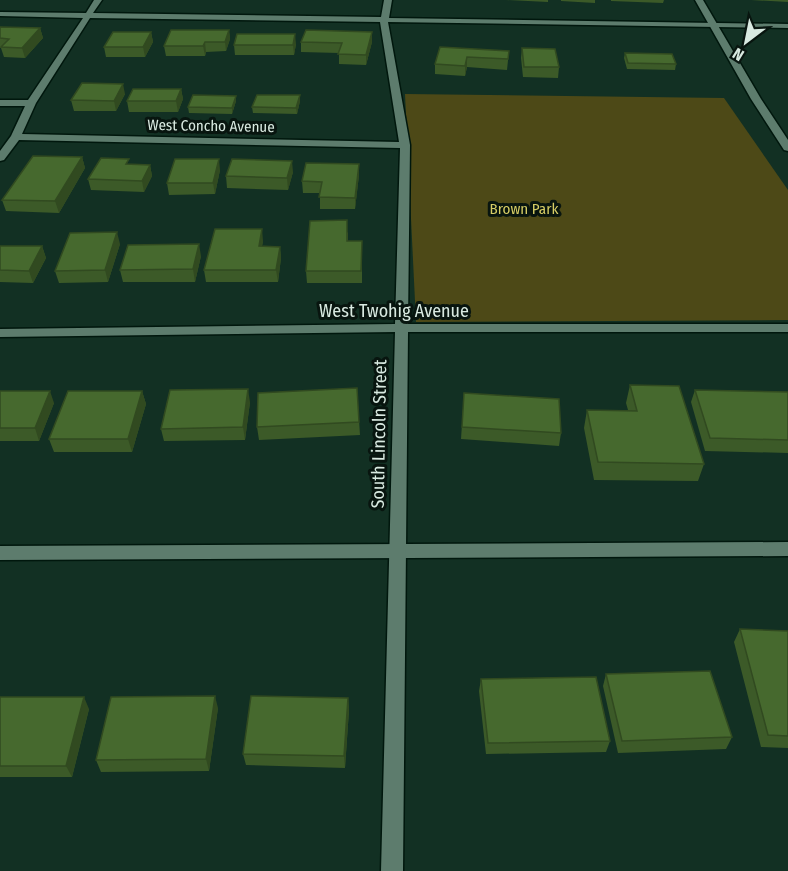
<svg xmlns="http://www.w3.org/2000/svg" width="788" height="871" font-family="'Fira Sans Condensed',sans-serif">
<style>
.green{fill:#4d4917}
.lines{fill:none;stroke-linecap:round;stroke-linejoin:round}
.service-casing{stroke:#00170d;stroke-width:3}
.minor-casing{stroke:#00170d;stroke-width:3}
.tertiary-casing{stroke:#00170d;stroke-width:3}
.service{fill:#5d7c6d;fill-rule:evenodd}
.minor{fill:#5d7c6d;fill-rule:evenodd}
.tertiary{fill:#5d7c6d;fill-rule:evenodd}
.wall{fill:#3c5a28}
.shaded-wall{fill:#314a20}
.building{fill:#46692e;stroke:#314a20;stroke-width:1.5}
.labels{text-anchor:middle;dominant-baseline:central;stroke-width:6;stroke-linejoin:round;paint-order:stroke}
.far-street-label{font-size:15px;fill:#d9eae1;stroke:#08150f}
.far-park-label{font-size:15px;fill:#d6cd65;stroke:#08150f}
.street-label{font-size:18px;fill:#d9eae1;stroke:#08150f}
</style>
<rect width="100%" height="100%" fill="#123023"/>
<path class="green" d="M405,94L724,98L788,190V320L416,322Z"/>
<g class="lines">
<defs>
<path id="service" d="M788,542V556L0,560V546Z"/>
<path id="minor" d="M94,0H102L93,13L381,17L384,0H392L389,18L788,24V28L388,22L410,145L408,324H788V332H408L403,871H381L395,332L0,337V329L395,324L400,148L19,140L4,160L0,161V151L11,136L25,106H0V100H28L83,18L0,16V12L86,13ZM90,18L380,22L399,142L22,134L36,103Z"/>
<path id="tertiary" d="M695,0H703L761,99L788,140V151L784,150L751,99Z"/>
</defs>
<use href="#service" class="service-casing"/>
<use href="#minor" class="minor-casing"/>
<use href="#tertiary" class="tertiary-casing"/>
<use href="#service" class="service"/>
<use href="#minor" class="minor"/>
<use href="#tertiary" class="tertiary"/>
</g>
<path class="wall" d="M506,0H548V2Z
M561,0H595V3L561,1Z
M611,0H664L663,3L611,1Z
M751,0H788V2Z
M0,27L40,28L43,38L25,58L4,57L1,48H0Z
M229,30L230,39L226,51L206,52L205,56H166L164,46Z
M151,32L153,42L145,57H106L104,47Z
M301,42H372L366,65L339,64V53L301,52Z
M296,44L294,55H235L234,45Z
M440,47L509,51L507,70L467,67L465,76L435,74V64Z
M522,48L559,67L558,78L523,77L521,58Z
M625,53L676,64L675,70L627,69L624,58Z
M181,89L183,99L178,112H129L127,101Z
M125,94L116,111H74L71,100Z
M236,96V101L232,114L189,113L188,107Z
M300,101L297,114L253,113L252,107Z
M82,157L85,168L59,213L6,211L2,200Z
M130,164L150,165L152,176L144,192L91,190L88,179Z
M359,164V175L355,209H320V193H303L302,181Z
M220,170L215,194L169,195L167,183Z
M293,172L288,190L227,188L226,176Z
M348,232V241H362V283H307L306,271Z
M263,241L262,246L280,247L281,258L278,282H206L204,270Z
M120,244L108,282L59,283L55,271Z
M0,246H42L46,258L33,283L0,282Z
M201,256L195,282H123L120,270Z
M630,385L704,464L698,481L594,480L584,428L587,410H628L626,403Z
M357,388L360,435L259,440L257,427Z
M695,390L788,392V453L705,451L691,402Z
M0,391L54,403L39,441H0Z
M142,391L146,404L132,452H54L49,439Z
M464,393L561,433L559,446L461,439Z
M250,402L245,440L164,441L161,429Z
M740,629L788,631V748L761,747L734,642Z
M606,674L732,737L726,749L618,753L603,686Z
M481,679L610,741L606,752L486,754L479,691Z
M0,697L89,709L72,777H0Z
M348,698L349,710L345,768L246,765L243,754Z
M218,708L209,771L101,772L96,760Z"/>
<path class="shaded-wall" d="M40,28L43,38L25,58L22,48Z
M229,30L230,39L226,51L225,42Z
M151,32L153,42L145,57L143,47Z
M372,32V42L366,65V55Z
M295,34L296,44L294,55L293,45Z
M205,42L206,52L205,56L203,46Z
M467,57V67L465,76V66Z
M123,84L125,94L116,111L114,101Z
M181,89L183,99L178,112L176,101Z
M300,95V101L297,114L296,108Z
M236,96V101L232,114V108Z
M82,157L85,168L59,213L55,201Z
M219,159L220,170L215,194L213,183Z
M292,161L293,172L288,190L287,178Z
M359,164V175L355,209V198Z
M150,165L152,176L144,192L142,181Z
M262,229L263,241L260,258L259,246Z
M117,232L120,244L108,282L105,270Z
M199,244L201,256L195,282L193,269Z
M42,246L46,258L33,283L29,271Z
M280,247L281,258L278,282L276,270Z
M248,389L250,402L245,440L243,427Z
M50,391L54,403L39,441L35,428Z
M142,391L146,404L132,452L128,439Z
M215,696L218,708L209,771L206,759Z
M84,697L89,709L72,777L66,766Z
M348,698L349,710L345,768L344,756Z"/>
<path class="building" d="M0,27L40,28L22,48L1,47L9,39L0,38Z
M171,30H229L225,42H205L203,46H164Z
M306,30L372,32L366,55L338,54L342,43L301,42Z
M113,32H151L143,47H104Z
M237,34H295L293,45H234Z
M440,47L509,51L508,59L467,57L465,66L435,64Z
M522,48L555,49L559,67H524Z
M625,53L672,54L676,64L628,63Z
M82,83L123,84L114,101L71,100Z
M133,89H181L176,101H127Z
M193,95L236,96L232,108L188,107Z
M257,95H300L296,108L252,107Z
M33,156L82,157L55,201L2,200Z
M101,158L129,159L126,164L150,165L142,181L88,179Z
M175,159H219L213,183H167Z
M232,159L292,161L287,178L226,176Z
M306,163L359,164L355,198L319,197L322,182L302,181Z
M347,220V241H362L361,271H306L310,221Z
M215,229H262L259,246L280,247L276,270H204Z
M117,232L105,270L55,271L70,233Z
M199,244L193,269L120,270L128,245Z
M0,246H42L29,271L0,270Z
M630,385L679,386L704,464L598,462L587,410L637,411Z
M357,388L359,422L257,427L258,393Z
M248,389L243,427L161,429L170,390Z
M695,390L788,392V440L710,438Z
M0,391H50L35,428H0Z
M68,391H142L128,439H49Z
M464,393L559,399L561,433L462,427Z
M740,629L788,631V736L768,735Z
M710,671L732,737L622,741L606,674Z
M596,677L610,741L488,743L481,679Z
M215,696L206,759L96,760L111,697Z
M251,696L348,698L344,756L243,754Z
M0,697H84L66,766H0Z"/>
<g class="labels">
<g class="far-street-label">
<text transform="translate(211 126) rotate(1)">West Concho Avenue</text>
</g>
<g class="far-park-label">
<text x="524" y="209">Brown Park</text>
</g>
<g class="street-label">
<text x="394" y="311">West Twohig Avenue</text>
<text transform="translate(379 434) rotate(-89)">South Lincoln Street</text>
</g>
</g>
<g transform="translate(746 42) rotate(212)" stroke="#08150f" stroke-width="4.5" paint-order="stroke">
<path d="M0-4.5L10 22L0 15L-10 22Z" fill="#d9eae1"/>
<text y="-9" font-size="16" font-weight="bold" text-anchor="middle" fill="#d9eae1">N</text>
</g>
</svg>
